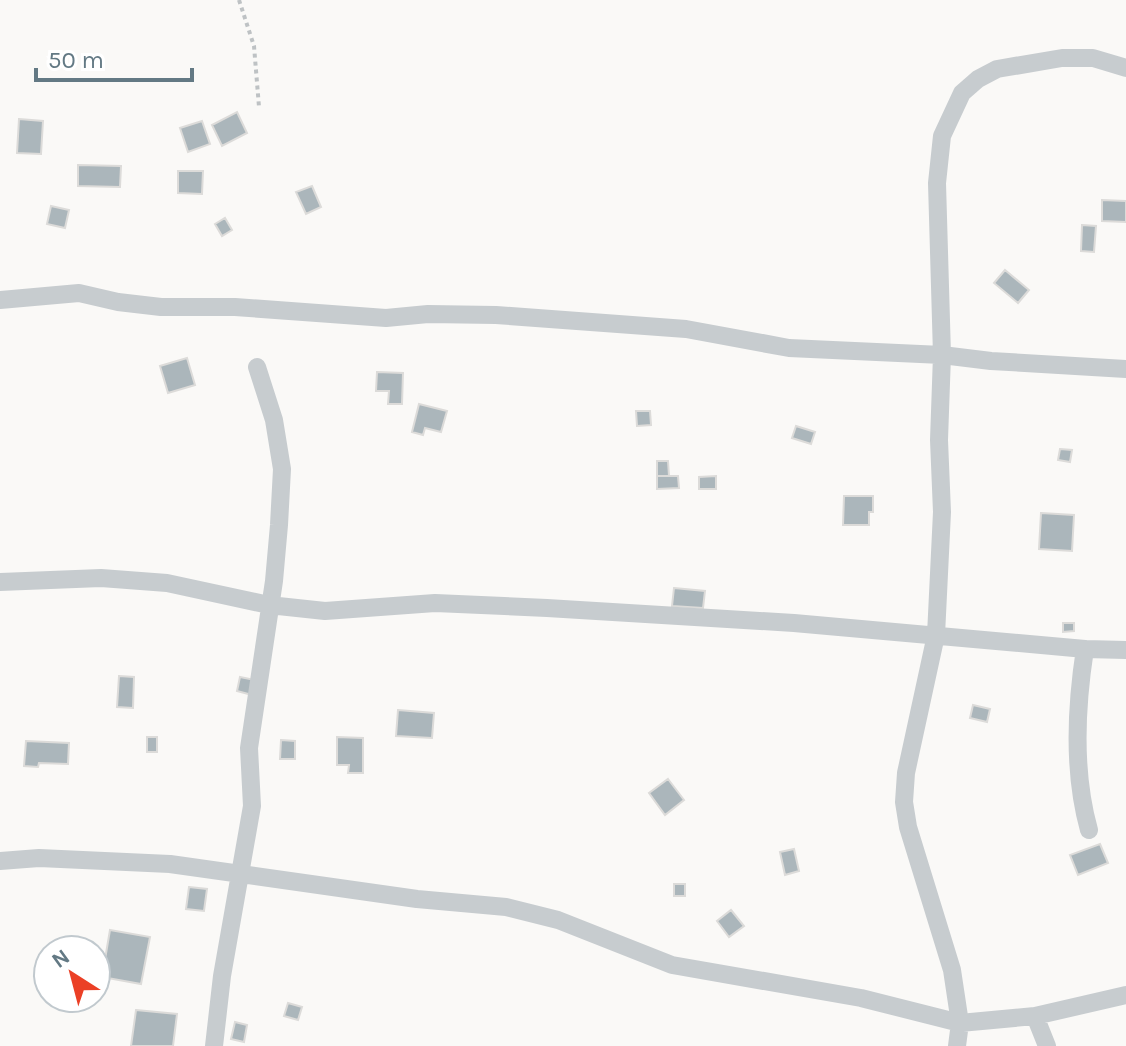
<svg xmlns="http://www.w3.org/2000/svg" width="1126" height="1046" font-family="Karla,sans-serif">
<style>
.building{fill:#abb6bb;stroke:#dcdbd9;stroke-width:2}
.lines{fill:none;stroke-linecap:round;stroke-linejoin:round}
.path{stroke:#bec2c4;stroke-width:4;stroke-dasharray:4 4;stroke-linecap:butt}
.street{stroke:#c7cccf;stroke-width:18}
</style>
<rect width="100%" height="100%" fill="#faf9f7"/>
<path class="building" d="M237,112L247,133L222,146L212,125Z
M19,119L43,121L41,154L17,153Z
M202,121L210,144L188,152L180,128Z
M78,165L121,166L120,187L78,186Z
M178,171H203L202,194L178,193Z
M312,186L321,207L306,214L296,192Z
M1102,200L1126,201V222L1102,221Z
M51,206L69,210L65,228L47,224Z
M225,218L232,230L222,236L215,224Z
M1082,225L1096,226L1094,252L1081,251Z
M1005,270L1029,290L1018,303L994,283Z
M187,358L195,385L168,393L160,366Z
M377,372L403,373L402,404H388L389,391H376Z
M419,404L447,411L441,432L425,428L423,435L412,432Z
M636,411H650L651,425L637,426Z
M796,426L815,432L811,444L792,438Z
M1060,449L1072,450L1070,462L1058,460Z
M657,461H668L669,476H657Z
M657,476H678L679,488L657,489Z
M716,476V489H699V477Z
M844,496H873V512H869V525H843Z
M1041,513L1074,515L1072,551L1039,549Z
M674,588L705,591L703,608L672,606Z
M1063,623H1074V631L1063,632Z
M119,676L134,677L133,708L117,707Z
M240,677L255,680L252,695L237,691Z
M973,705L990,709L987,722L970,718Z
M398,710L434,713L432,738L396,736Z
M147,737H157V752H147Z
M337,737L363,738V773H348L349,765H337Z
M281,740L295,741V759H280Z
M26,741L69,743L68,764L39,763L38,767L24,766Z
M668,779L684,800L665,815L649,793Z
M1100,844L1108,863L1078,875L1070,855Z
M794,849L799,871L785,875L780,852Z
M674,884H685V896H674Z
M189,887L207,889L204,911L186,909Z
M731,910L744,926L729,937L717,921Z
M110,930L150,937L141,984L102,977Z
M288,1003L302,1007L298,1020L284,1016Z
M136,1010L177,1014L173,1046H131Z
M235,1022L247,1025L244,1042L231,1039Z"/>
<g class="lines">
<path class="path" d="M239,0L254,46L259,107"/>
<path class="street" d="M0,300L79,293L118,302L161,307H235L386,318L428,314L496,315L686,329L789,348L942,355L991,361L1126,369
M0,582L101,578L167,583L269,605L325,611L435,603L547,608L794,623L1085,649L1126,650
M1085,649C1076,707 1073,773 1089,830
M0,861L39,858L170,864L417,899L506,907L558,920L672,965L861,998L960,1023L1035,1016L1126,995
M1035,1016L1047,1046
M214,1046L222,976L252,806L249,748L274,581L279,525L282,469L274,420L257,367
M957,1046L960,1023L952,970L908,827L904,802L906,773L936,635L942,512L939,440L942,355L937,183L942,136L962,93L978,79L997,69L1062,58H1093L1126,68"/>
</g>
<g transform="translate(72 974) rotate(324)"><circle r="38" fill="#ffffff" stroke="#c1c9ce" stroke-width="2"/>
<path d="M0-6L14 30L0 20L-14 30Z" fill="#eb4026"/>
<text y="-12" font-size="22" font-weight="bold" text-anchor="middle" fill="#637984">N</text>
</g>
<path d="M36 68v12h156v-12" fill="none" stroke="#637984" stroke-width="4"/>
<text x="48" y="68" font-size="24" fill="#637984" stroke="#ffffff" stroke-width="6" paint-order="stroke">50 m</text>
</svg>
